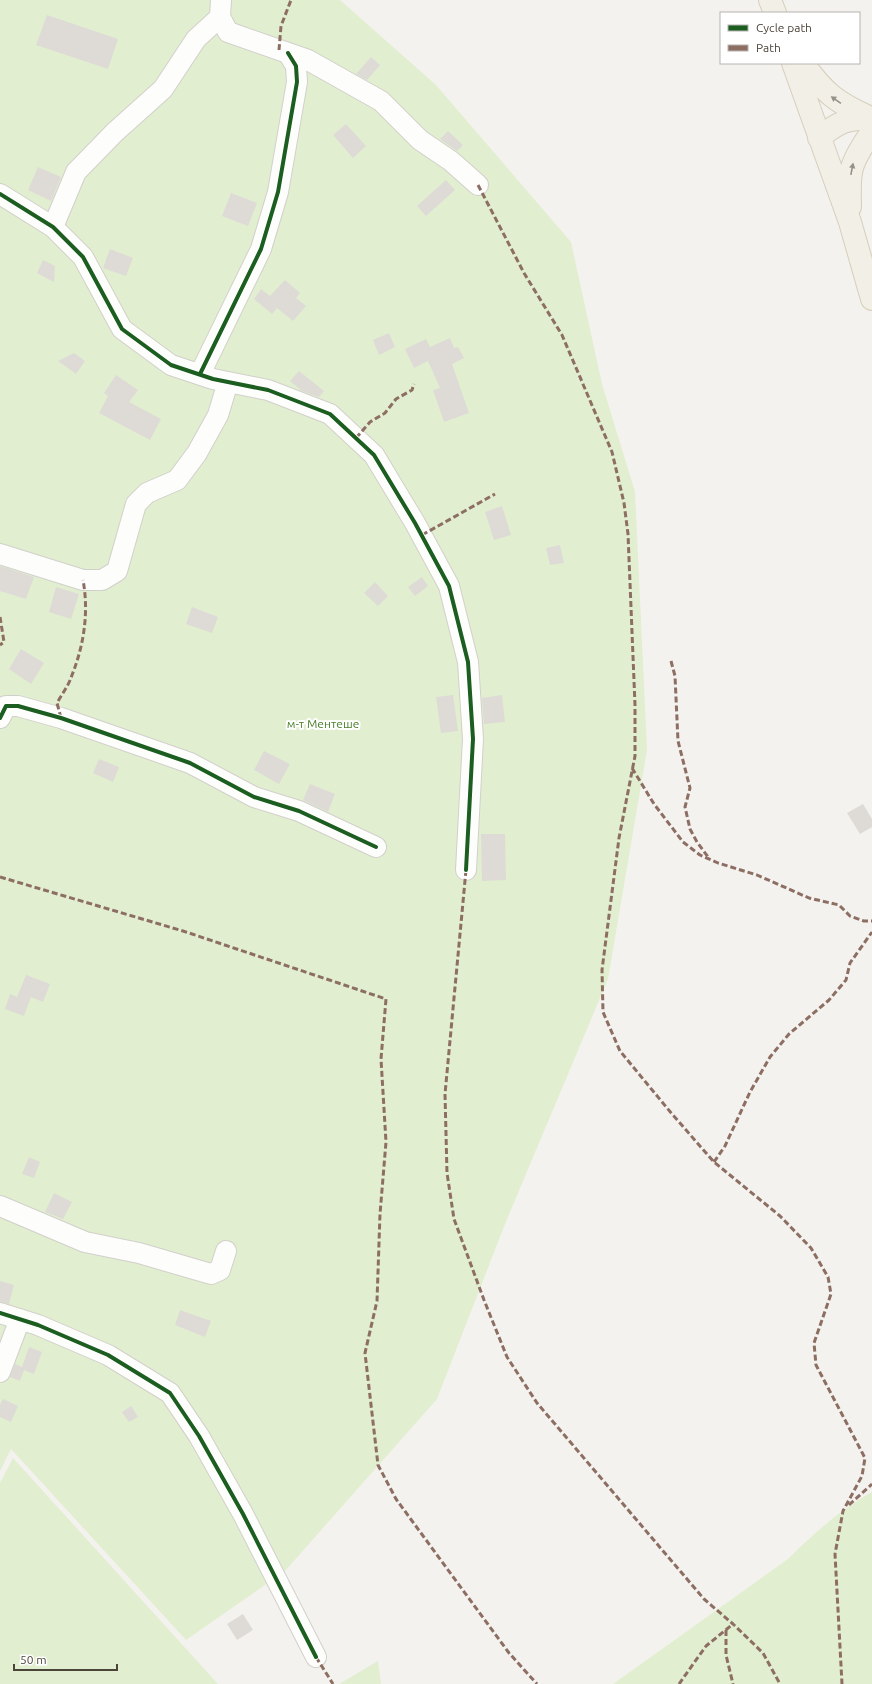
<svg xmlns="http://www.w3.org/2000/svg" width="872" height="1684" font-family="Ubuntu,sans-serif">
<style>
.green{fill:#e1eecf}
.building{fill:#dedbd6}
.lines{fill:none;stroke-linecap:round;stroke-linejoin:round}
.minor-casing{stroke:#d2d0cb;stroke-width:22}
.major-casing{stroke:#d6cebb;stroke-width:24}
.minor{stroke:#fdfdfc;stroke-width:20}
.major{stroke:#f2efe6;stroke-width:22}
.quiet{stroke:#8d6e63;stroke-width:3;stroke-dasharray:6 3;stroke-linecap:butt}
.cycleway-casing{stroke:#fff;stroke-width:6}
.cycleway{stroke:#1b5e20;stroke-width:4}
.oneway{fill:#969187}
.labels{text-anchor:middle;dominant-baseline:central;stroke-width:4;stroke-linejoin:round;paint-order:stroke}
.park-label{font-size:12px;fill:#4a7f2a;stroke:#fff}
</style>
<rect width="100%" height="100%" fill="#f4f2ee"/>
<path class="green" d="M0,0H340L436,85L571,242L602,384L635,492L647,750L608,979L505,1224L437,1399L285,1571L186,1640L11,1449L0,1471Z
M13,1458L218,1684H0V1483Z
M872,1492V1684H613L788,1559C813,1534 841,1509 872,1492Z
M378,1661L381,1684H339Z"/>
<path class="building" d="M47,15L118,39L108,69L36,45Z
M371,57L380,65L367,80L356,74Z
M346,124L366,146L353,158L333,135Z
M448,131L463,145L457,151L440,139Z
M38,167L61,177L51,201L28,190Z
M446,180L455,190L426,216L417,206Z
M231,193L257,203L248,226L222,216Z
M110,249L133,258L126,276L103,268Z
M43,260L55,266L54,282L37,273Z
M285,280L300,293L296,298L306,306L293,321L277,308L272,314L254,299L261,289L270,296Z
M389,333L395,347L379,355L373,340Z
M450,338L454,348L458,347L464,358L452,364L469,413L444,422L433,390L440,388L428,361L414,368L405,349L426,339L430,347Z
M74,353L85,361L76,374L58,361Z
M299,371L324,391L319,397L302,391L290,381Z
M116,375L138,390L129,402L161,419L150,440L99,413L108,396L104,393Z
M502,506L511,535L494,540L485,512Z
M560,545L564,563L550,565L546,548Z
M0,566L34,577L26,599L0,591Z
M422,577L428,586L415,596L408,587Z
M375,582L388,596L378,606L364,593Z
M56,587L79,594L71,619L49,612Z
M192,607L218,617L212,633L186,624Z
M21,649L44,663L31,684L9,669Z
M453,695L458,731L441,733L436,697Z
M502,695L505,722L484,724L482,698Z
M264,751L290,764L279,784L254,770Z
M99,759L119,767L113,782L93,773Z
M310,784L335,794L328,812L303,800Z
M863,804L872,819V827L860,834L847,813Z
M481,834H505L506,880L482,881Z
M26,975L50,984L43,1002L31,997L24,1016L5,1009L10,994L17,997Z
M29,1157L40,1162L34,1178L22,1174Z
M54,1193L72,1202L63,1219L45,1212Z
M0,1281L14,1285L9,1304L0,1302Z
M180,1310L211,1321L205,1337L175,1325Z
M29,1347L42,1352L34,1374L24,1370L20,1381L10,1377L15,1364L22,1367Z
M3,1399L18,1406L11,1422L0,1417V1405Z
M131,1406L138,1417L129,1422L122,1412Z
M243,1614L253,1630L237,1640L227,1624Z"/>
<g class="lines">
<defs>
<path id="minor" d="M221,0L220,17L228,32L308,60L381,101L420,140L451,161L478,185
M0,194L53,227L83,257L122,329L171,365L213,379L268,390L330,414L374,455L415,523L449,586L468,662L473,739L466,870
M53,227L76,172L115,132L163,89L196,39L220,17
M200,374L261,249L278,192L297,82L296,66L288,53
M0,554L83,580H102L117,571L136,504L147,493L177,480L197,453L218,415L228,382
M0,718L6,706H18L61,718L190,763L254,797L299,811L376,847
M0,1206L85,1242L139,1253L211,1274L220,1270L226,1251
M0,1313L38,1325L108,1355L170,1393L199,1436L243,1514L316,1657
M0,1372L20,1319"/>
<path id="major" d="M770,0L775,13
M793,63L850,222L872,299
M803,63C824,93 837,103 871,118
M819,138C837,123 848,117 872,119
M850,207C849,172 849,165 869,136"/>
</defs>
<use href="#minor" class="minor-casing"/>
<use href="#major" class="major-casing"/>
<use href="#minor" class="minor"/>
<use href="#major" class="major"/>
<path class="quiet" d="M279,50L281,26L291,0
M478,185L524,273L562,335L612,452L624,503L628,534L635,705V756L619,838L602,970L603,1012L620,1051L672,1114L714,1162L780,1216L811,1248L828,1277L831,1294L814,1343L816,1365L865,1458L862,1476L843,1511L835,1554L842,1684
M356,438L370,422L385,413L396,399L412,390L414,384
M422,535L495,494
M0,617L4,642L0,645
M671,661L675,676L678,741L690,788L685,807L690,829L697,842L708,857
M61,718L57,703C62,694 69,685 72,675C84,645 89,612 83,580
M632,768L654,804L683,842L700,855L718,863L757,875L809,898L839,905L850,916L864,921H872
M466,870L445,1094L447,1173L454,1219L484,1300L507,1357L537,1403L704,1599L733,1624L763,1653L780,1684
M0,877L183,931L386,999L381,1059L386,1142L380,1214L377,1301L365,1353L378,1465L396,1499L509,1653L537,1684
M714,1162L725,1146L750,1092L770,1057L789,1034L829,1000L846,980L850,963L872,932
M849,1505L872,1484
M726,1630V1655L733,1684
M316,1657L333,1684
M679,1684L706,1646L733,1624"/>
<defs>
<path id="cycleway" d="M0,194L53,227L83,257L122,329L171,365L213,379L268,390L330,414L374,455L415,523L449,586L468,662L473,739L466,870
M200,374L261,249L278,192L297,82L296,66L288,53
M0,718L6,706H18L61,718L190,763L254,797L299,811L376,847
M0,1313L38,1325L108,1355L170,1393L199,1436L243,1514L316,1657"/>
</defs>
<use href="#cycleway" class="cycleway-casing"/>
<use href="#cycleway" class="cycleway"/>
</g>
<defs><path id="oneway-solid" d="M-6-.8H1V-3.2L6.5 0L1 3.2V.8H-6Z"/></defs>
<g class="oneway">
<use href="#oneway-solid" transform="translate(836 100) rotate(-145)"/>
<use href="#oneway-solid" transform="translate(852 169) rotate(-79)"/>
</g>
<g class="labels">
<g class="park-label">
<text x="323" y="723">м-т Ментeше</text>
</g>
</g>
<rect x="720" y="12" width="140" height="52" fill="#ffffff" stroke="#b7b4b0"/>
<rect x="728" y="25" width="20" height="6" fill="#1b5e20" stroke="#b7b4b0"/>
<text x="756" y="32" font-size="12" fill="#4b4439">Cycle path</text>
<rect x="728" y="45" width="20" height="6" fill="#8d6e63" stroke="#b7b4b0"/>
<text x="756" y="52" font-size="12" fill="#4b4439">Path</text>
<path d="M14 1664v6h103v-6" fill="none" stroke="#4b4439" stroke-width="2"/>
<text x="20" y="1664" font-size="12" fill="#4b4439" stroke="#ffffff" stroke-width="3" paint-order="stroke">50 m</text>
</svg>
